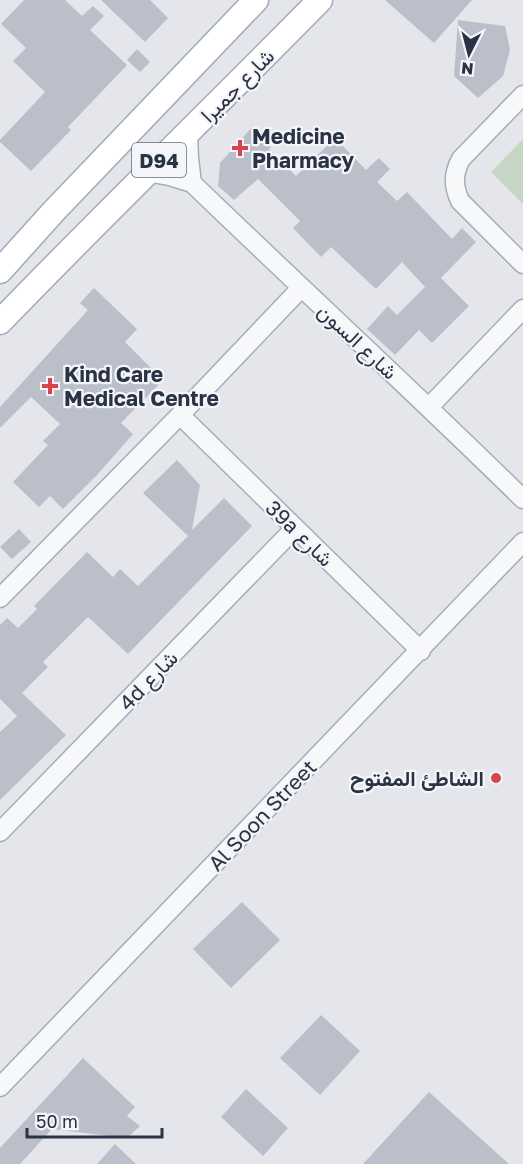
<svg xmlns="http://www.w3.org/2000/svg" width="523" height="1164" font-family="'Golos Text',Vazirmatn,sans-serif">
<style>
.green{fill:#c7d6c4}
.building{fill:#babfca}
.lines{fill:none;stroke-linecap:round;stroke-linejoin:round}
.minor-casing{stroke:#a8acb7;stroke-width:21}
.major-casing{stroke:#a2a9b9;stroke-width:27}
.minor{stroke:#f7f8fa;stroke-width:18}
.major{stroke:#fff;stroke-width:24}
.poi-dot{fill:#d6444e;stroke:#f4f5f9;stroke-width:2}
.labels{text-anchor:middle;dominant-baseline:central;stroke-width:4.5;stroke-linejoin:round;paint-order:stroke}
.shield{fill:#f4f5f9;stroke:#676c7c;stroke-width:1.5}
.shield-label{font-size:20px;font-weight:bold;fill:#2a3246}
.street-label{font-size:21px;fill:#2a3246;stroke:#f4f5f9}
.poi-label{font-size:21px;font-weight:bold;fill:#2a3246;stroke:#f4f5f9;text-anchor:start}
</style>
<rect width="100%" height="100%" fill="#e4e6ec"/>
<path class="green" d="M523,139V204L491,172Z"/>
<path class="building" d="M24,0H65L82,16L93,6L104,16L90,30L127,65L68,127L71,130L31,171L0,142V140L45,92L13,61L26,48L1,24Z
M101,0H150L168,18L145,42Z
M385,0H472L434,43Z
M458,20L505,26L510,50L503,76L478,98L454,76Z
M137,49L150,62L140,72L127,60Z
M253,126L271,147L269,149L296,176L335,138L366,170L379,158L390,169L377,182L397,201L407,192L452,239L462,228L476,242L441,278L469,306L432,343L419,330L395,355L367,329L388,306L397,315L425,287L402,262L376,289L331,247L321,257L293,228L300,221L258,179L234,200L218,186L220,163Z
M94,288L137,329L125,342L163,380L121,423L133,434L97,475L63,509L50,496L39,507L13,482L48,445L43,441L60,424L31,397L0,428V407L88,310L80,303Z
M177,460L200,485L192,530L224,498L252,526L128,654L88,617L43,662L48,667L22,693L66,735L0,800V732L17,716L0,699V625L7,618L18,628L37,609L34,606L87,552L113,577L120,569L138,586L188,536L143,493Z
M19,529L31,542L12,559L0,547Z
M242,902L280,940L231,988L193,949Z
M321,1015L360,1051L320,1095L280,1058Z
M83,1058L135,1107L127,1116L140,1126L127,1138L52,1129L20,1164H0V1148Z
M246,1089L288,1128L263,1156L221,1117Z
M429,1092L509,1164H363Z
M115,1144L136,1164H97Z"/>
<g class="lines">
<defs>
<path id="minor" d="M523,95L461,159C453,174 453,185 460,201L523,264
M188,134L189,158L192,183
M146,172L169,176L192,183C302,289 414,392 523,499
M429,407L523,309
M180,415L421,651
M0,598L180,415L301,288
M0,832L295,528
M0,1087L523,542"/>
<path id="major" d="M0,271L54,211L256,0
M0,322C105,213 214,108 320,0"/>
</defs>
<use href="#minor" class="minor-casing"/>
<use href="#major" class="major-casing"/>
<use href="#minor" class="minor"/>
<use href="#major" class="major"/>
</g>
<g class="poi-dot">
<path d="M237 139h6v6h6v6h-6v6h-6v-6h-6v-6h6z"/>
<path d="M47 377h6v6h6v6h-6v6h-6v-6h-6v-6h6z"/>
<circle cx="496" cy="778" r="6"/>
</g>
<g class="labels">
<rect class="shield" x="132" y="143" width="54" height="34" rx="4.5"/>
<g class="shield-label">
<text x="159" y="160">D94</text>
</g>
<g class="street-label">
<text transform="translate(237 85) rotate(-45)">شارع جميرا</text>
<text transform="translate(358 341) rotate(43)">شارع السون</text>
<text transform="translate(300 533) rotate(44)">39a شارع</text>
<text transform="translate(148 680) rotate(-46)">4d شارع</text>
<text transform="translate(262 815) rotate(-46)">Al Soon Street</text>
</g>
<g class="poi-label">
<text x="252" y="136">Medicine<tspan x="252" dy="24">Pharmacy</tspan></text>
<text x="64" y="374">Kind Care<tspan x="64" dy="24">Medical Centre</tspan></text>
<text x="484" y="778" text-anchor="end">الشاطئ المفتوح</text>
</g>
</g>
<g transform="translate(469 54) rotate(186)" stroke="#f4f5f9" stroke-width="4.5" paint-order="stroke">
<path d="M0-4.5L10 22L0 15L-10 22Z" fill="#2a3246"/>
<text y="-9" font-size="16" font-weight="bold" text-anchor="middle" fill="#2a3246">N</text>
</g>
<path d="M27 1128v9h135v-9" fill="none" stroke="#2a3246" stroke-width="3"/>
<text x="36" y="1128" font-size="18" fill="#2a3246" stroke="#f4f5f9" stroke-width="4.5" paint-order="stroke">50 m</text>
</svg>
